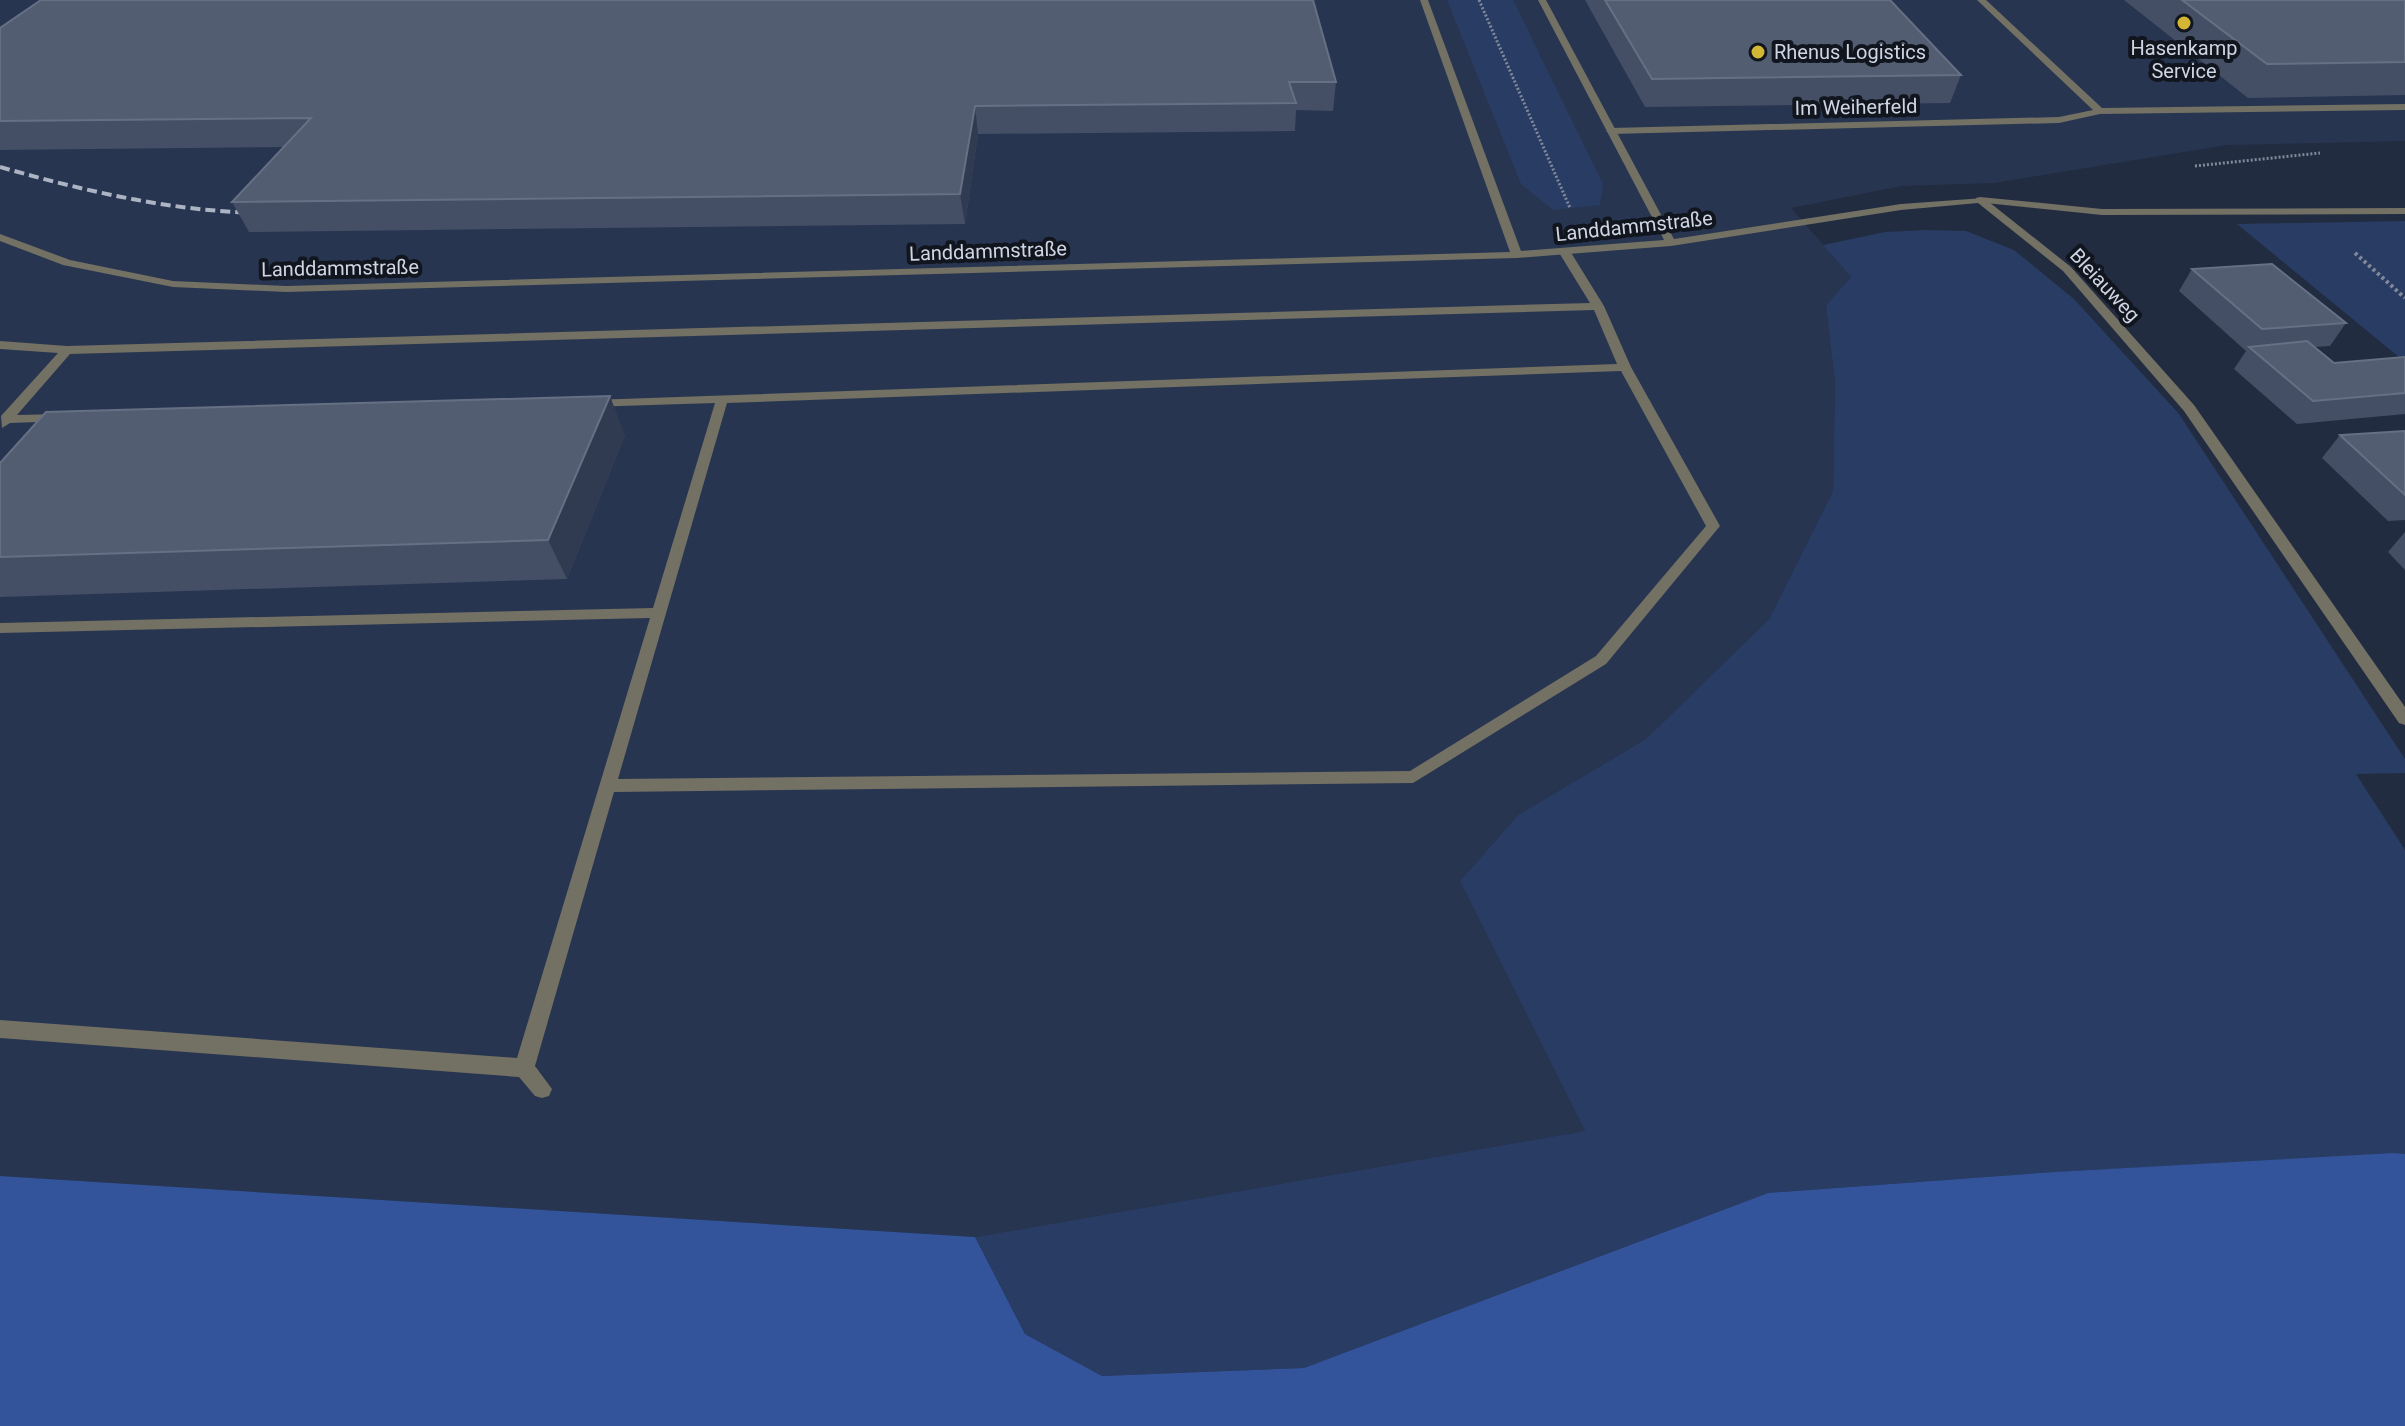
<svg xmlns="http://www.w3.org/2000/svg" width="2405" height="1426" font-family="Roboto,sans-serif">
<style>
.built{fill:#283550}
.green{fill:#293c63}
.water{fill:#33549a}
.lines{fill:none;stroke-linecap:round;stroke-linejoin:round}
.path-far1{stroke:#80899a;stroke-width:3;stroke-dasharray:2 2;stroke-linecap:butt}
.path{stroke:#80899a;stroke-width:4;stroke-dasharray:3 3;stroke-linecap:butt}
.service{fill:#737064;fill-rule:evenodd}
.minor{fill:#737064;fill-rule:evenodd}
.rail{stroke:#acb4c3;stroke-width:4;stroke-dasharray:10 5;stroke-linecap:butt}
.wall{fill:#444f65}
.shaded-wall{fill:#303b51}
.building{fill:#535d72;stroke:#667084;stroke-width:2}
.poi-dot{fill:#d4b635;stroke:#10151e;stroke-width:3}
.labels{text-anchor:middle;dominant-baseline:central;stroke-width:8;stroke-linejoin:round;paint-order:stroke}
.far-poi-label{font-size:20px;fill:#ced5e3;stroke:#10151e}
.far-street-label{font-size:20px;fill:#ced5e3;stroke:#10151e}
</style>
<rect width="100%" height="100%" fill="#222c41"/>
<path class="built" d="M0,0H2405V141L2227,145L1994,183L1901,186L1791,208L1851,277L1826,305L1835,382L1833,491L1769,619L1646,739L1518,815L1460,881L1585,1131L975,1237L0,1176Z"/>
<path class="green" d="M1447,0H1513L1603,184L1600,205L1553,210L1521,184Z
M2405,221V362L2237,224Z
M1925,230L1966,231L2014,250L2074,299L2179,414L2405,759V773L2356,774L2405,850V1154L2054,1172L1768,1193L1304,1368L1102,1376L1025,1334L975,1237L1585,1131L1460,881L1518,815L1646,739L1769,619L1833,491L1835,382L1826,305L1851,277L1823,245L1885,232Z"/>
<path class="water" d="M2394,1153L2405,1154V1426H0V1176L975,1237L1025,1334L1102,1376L1304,1368L1768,1193L2054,1172Z"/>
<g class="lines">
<path class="path-far1" d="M1479,0L1570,208
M2195,166L2320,153"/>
<path class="path" d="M2355,253L2405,298"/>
<path class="service" d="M1977,0H1986L2102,108L2405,104V110L2100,114L2059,123L1611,134L1606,131L1611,128L2059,117L2093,110Z
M1980,197L2102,209L2405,208V214L2102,215L1976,202V198Z
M1564,248L1570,251L1604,306L1631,367L1720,526L1606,664L1413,783L614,792L535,1066L552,1089L549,1096L542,1098L535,1096L519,1077L0,1038V1020L517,1058L650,618L0,633V623L653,608L715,403L588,407V401L592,400L1617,364L1594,310L70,354L17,415L61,414L67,418L66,421L10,423L2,428L1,416L58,353L0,349V341L67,346L1590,303L1558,251ZM1621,371L1706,526L1596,656L1410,771L618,779L727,403Z"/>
<path class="minor" d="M1420,0H1428L1521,251L1664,240L1538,0H1546L1674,239L1901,204L1984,198L2071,267L2194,405L2405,707V725L2399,723L2184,411L2063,271L1978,203L1901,210L1671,246L1517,258L286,292L173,287L63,265L0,241V234L70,260L173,281L286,286L1510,252Z"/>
<path class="rail" d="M0,167C85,191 170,211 259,213"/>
</g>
<path class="wall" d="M1585,0H1890L1961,75L1950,103L1645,107Z
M2124,0H2405V95L2248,98Z
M0,28L1336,82L1333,111L1296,110L1295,131L978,134L965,224L249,232L232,202L284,147L0,150Z
M2192,269L2346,323L2330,346L2314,347L2334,363L2405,357V414L2297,424L2234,369L2246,351L2179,291Z
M2405,431V520L2388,521L2322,458L2340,435Z
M625,435L567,579L0,597V463Z
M2405,532V570L2388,552Z"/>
<path class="shaded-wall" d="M975,106L978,134L965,224L960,194Z
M610,396L625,435L567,579L548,540Z"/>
<path class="building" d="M41,0H1313L1336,82H1289L1296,103L975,106L960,194L232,202L311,118L0,121V28Z
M1605,0H1890L1961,75L1652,79Z
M2182,0H2405V62L2267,64Z
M2272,264L2346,323L2262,329L2192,269Z
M2307,341L2334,363L2405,357V393L2313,401L2249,347Z
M610,396L548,540L0,557V463L46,412Z
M2405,431V495L2340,435Z"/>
<g class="poi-dot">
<circle cx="2184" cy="23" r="8"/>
<circle cx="1758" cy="52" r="8"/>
</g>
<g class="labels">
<g class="far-poi-label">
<text x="2184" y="48">Hasenkamp<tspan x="2184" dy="23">Service</tspan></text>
<text x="1774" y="52" text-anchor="start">Rhenus Logistics</text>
</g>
<g class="far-street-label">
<text transform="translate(1856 107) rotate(-1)">Im Weiherfeld</text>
<text transform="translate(1634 226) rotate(-6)">Landdammstraße</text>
<text transform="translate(988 251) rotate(-2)">Landdammstraße</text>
<text transform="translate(340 268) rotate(-1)">Landdammstraße</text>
<text transform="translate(2105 285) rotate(47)">Bleiauweg</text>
</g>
</g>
</svg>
